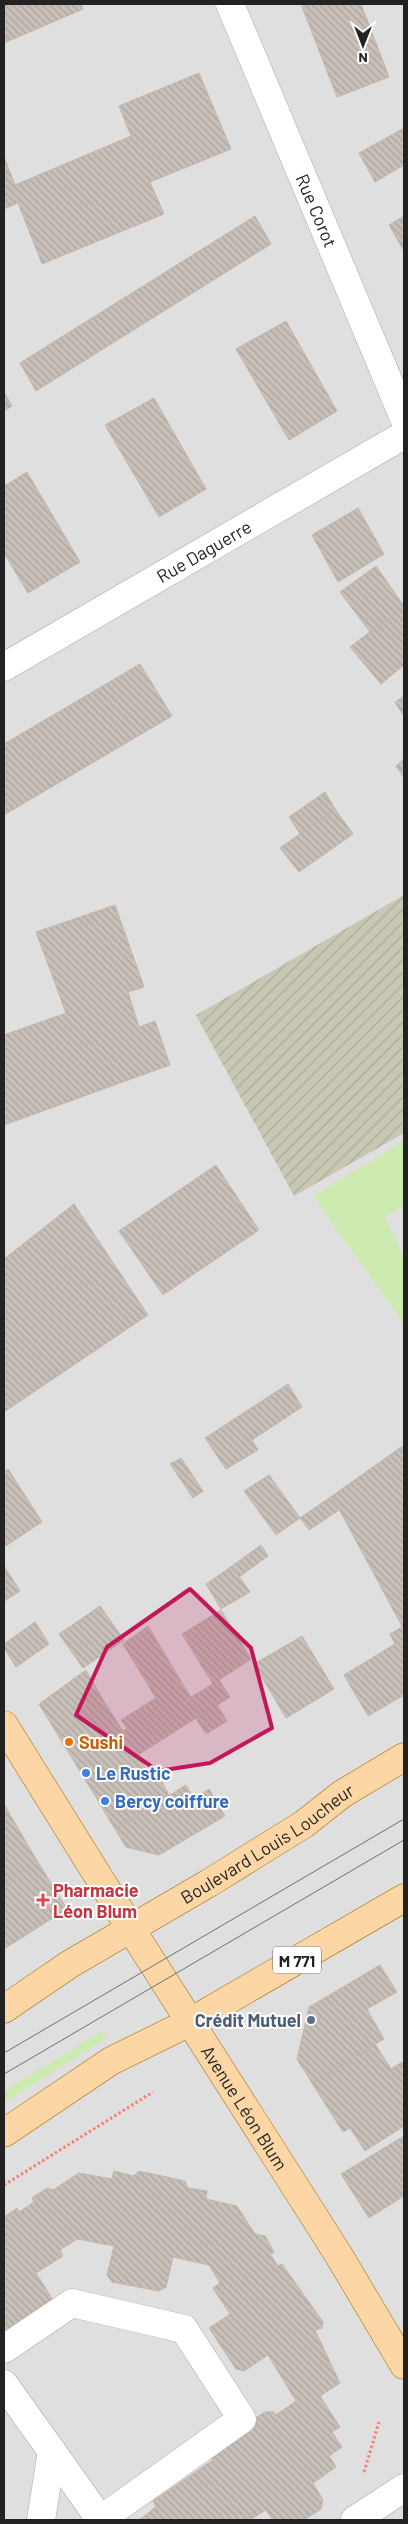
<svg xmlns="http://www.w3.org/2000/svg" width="408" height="2524" font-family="Barlow,sans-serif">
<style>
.residential{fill:#e0dfdf}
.construction{fill:url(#construction-furrows)}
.grass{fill:#cdebb0}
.building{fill:url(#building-back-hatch);stroke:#c4b6ab}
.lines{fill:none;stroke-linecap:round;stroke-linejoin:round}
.minor-casing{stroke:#a9a9a9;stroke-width:29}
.major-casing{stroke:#a06b00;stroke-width:29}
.path{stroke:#fa8072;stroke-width:3;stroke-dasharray:2.5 2.5;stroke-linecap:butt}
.minor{stroke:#fff;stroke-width:28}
.major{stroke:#fcd6a4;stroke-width:28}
.tram{stroke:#707070;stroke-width:1}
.marked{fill:#c2185b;fill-opacity:0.2;stroke:#c2185b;stroke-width:4;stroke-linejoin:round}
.food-dot{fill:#e8710a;stroke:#fff;stroke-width:2}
.shop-dot{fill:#3f7fe0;stroke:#fff;stroke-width:2}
.health-dot{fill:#e0444e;stroke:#fff;stroke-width:2}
.service-dot{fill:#5c6f8a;stroke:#fff;stroke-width:2}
.labels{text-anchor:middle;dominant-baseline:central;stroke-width:4;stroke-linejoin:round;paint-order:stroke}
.shield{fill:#fff;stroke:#646464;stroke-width:1}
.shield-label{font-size:16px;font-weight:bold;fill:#222}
.street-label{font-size:18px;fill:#222;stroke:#fff}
.food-label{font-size:18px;font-weight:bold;fill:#c56008;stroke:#fff;text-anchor:start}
.shop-label{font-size:18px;font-weight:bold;fill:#366cbe;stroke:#fff;text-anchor:start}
.health-label{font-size:18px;font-weight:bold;fill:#be3a42;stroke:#fff;text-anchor:start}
.service-label{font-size:18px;font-weight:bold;fill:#4e5e75;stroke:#fff;text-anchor:end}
</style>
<defs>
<pattern id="construction-furrows" width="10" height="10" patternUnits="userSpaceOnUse" patternTransform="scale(1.25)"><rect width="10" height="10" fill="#c7c7b4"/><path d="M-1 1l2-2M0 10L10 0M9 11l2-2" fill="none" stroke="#abab9a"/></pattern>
<pattern id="building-back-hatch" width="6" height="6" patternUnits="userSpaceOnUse" patternTransform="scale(1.25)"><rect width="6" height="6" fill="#c7bfb8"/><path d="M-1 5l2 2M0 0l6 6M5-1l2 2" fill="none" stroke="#aba49e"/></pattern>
</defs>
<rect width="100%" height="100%" fill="#f2efe9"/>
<path class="residential" d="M4,4H404V2520H4Z"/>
<path class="construction" d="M404,895V1133L294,1196L196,1015Z"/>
<path class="grass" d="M404,1141V1206L385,1217L404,1257V1324L313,1196Z
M102,2031L106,2038L4,2103V2091Z"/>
<path class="building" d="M4,4H81L83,9L4,43Z
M301,4H361L389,77L337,97Z
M199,73L231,149L150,182L164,214L42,264L18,203L4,209V157L15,185L131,136L119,106Z
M404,128V165L375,182L359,153Z
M255,216L271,244L36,391L20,363Z
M404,216V251L389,225Z
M286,321L337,411L289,440L236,349Z
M4,392L12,406L4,411Z
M154,398L206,489L159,517L105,425Z
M27,472L80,562L28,593L4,553V486Z
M358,508L384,554L338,582L312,535Z
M376,566L404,606L370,632L340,592Z
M404,606V665L381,684L350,647Z
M140,664L172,716L4,815V744Z
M404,696V716L395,702Z
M404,759V778L396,766Z
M325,792L335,809L300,834L289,817Z
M335,809L353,834L299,872L280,848Z
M115,905L144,987L128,992L139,1027L155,1021L170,1065L4,1125V1035L66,1013L36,932Z
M216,1165L259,1230L163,1295L119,1231Z
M74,1204L148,1315L4,1412V1315L6,1313L4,1310V1259Z
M288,1384L302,1407L252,1440L258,1450L226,1469L205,1438Z
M404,1445V1630L332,1496Z
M181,1458L203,1491L193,1498L170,1464Z
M8,1469L42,1522L4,1547V1472Z
M269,1475L300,1518L276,1535L244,1491Z
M332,1496L339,1510L309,1530L300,1518Z
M261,1545L268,1556L239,1577L232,1566Z
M4,1566L20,1591L4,1601Z
M232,1566L250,1592L221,1609L206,1584Z
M100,1606L124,1640L83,1668L59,1634Z
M221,1610L251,1659L219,1680L230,1697L201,1715L191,1697L213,1684L182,1634Z
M35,1622L49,1644L16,1667L4,1648V1644Z
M148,1626L201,1715L89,1786L59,1737L106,1705L123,1731L127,1728L121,1720L156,1698L123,1644Z
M402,1627L404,1630V1695L368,1716L344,1675L395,1644L390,1634Z
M302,1636L334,1689L286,1718L254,1664Z
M86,1670L106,1705L59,1737L39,1704Z
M217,1705L227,1721L206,1734L196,1718Z
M138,1755L154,1782L160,1778L169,1795L115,1829L89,1786Z
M186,1785L194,1799L209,1789L225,1816L159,1855L126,1847L115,1829Z
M4,1804L36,1859L4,1888Z
M36,1859L67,1909L4,1949V1888Z
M380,1965L397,1992L367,2009L384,2039L312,2083L297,2059L309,2007Z
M375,2044L391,2069L402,2062L404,2066V2126L365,2151L350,2128L343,2132L312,2083Z
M404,2136V2196L369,2218L341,2174Z
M114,2171L134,2176L139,2171L185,2181L188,2188L207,2191L206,2199L237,2206L255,2234L265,2236L274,2252L270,2254L278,2266L282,2264L323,2322L322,2328L315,2330L340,2383L320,2396L340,2427L332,2432L342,2447L329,2456L336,2467L313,2483L323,2500L321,2509L304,2520H273L266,2510L250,2520H139L156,2507L153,2501L213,2460L209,2455L227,2436L265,2412H274L276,2415L296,2401L268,2355L244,2371L236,2369L209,2328L230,2314L213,2288L220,2283L209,2265L173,2257L166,2287L159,2291L112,2282L107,2275L114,2246L77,2239L60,2250L63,2256L36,2273L53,2300L6,2332L4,2329V2217L17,2208L19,2212L34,2202L32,2198L47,2188L53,2190L79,2173L112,2179Z"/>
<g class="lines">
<defs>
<g id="minor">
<path id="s1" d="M230,4L404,418"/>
<path id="s2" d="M4,667L404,435"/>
<path d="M4,2349L72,2303L184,2329L242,2419L100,2520"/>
<path d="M4,2384L100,2519"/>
<path d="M41,2520L52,2451"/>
<path d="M355,2520L404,2488"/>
</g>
<g id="major">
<path id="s3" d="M4,1725L131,1929L338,2254L404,2365"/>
<path id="s4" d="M4,2009L70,1964L209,1883L304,1824L342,1794L404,1757"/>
<path d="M4,2133L111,2061L190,2022L404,1898"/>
</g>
</defs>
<use href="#minor" class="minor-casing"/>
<use href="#major" class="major-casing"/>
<path class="path" d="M4,2185L153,2092
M364,2472L379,2422"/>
<use href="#minor" class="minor"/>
<use href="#major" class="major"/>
<path class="tram" d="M4,2053L404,1819
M4,2074L404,1840"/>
</g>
<path class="marked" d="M190,1589L251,1648L272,1728L210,1763L158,1771L76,1715L107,1647Z"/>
<circle class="food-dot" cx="69" cy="1742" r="5"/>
<g class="shop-dot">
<circle cx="86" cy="1773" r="5"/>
<circle cx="105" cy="1801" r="5"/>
</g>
<path class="health-dot" d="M40.5 1892.5h5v5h5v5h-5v5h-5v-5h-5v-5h5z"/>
<circle class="service-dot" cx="311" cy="2020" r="5"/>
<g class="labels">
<rect class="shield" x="273" y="1946.5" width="48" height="27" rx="4"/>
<g class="shield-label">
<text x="297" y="1960">M 771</text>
</g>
<g class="street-label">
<text stroke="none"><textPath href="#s1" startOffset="224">Rue Corot</textPath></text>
<text stroke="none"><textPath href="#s2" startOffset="231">Rue Daguerre</textPath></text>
<text stroke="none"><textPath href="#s4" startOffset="311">Boulevard Louis Loucheur</textPath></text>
<text stroke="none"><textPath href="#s3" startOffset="452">Avenue Léon Blum</textPath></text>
</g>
<g class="food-label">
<text x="79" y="1742">Sushi</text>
</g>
<g class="shop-label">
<text x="96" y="1773">Le Rustic</text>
<text x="115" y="1801">Bercy coiffure</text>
</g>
<g class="health-label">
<text x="53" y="1890">Pharmacie<tspan x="53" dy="21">Léon Blum</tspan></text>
</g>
<g class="service-label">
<text x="301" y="2020">Crédit Mutuel</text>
</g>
</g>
<rect width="408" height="2524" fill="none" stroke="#222222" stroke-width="10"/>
<g transform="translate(363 45) rotate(180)" stroke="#ffffff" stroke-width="4" paint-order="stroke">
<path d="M0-4L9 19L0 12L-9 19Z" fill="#222222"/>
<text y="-8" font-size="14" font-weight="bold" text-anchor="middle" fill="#222222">N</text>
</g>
</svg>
